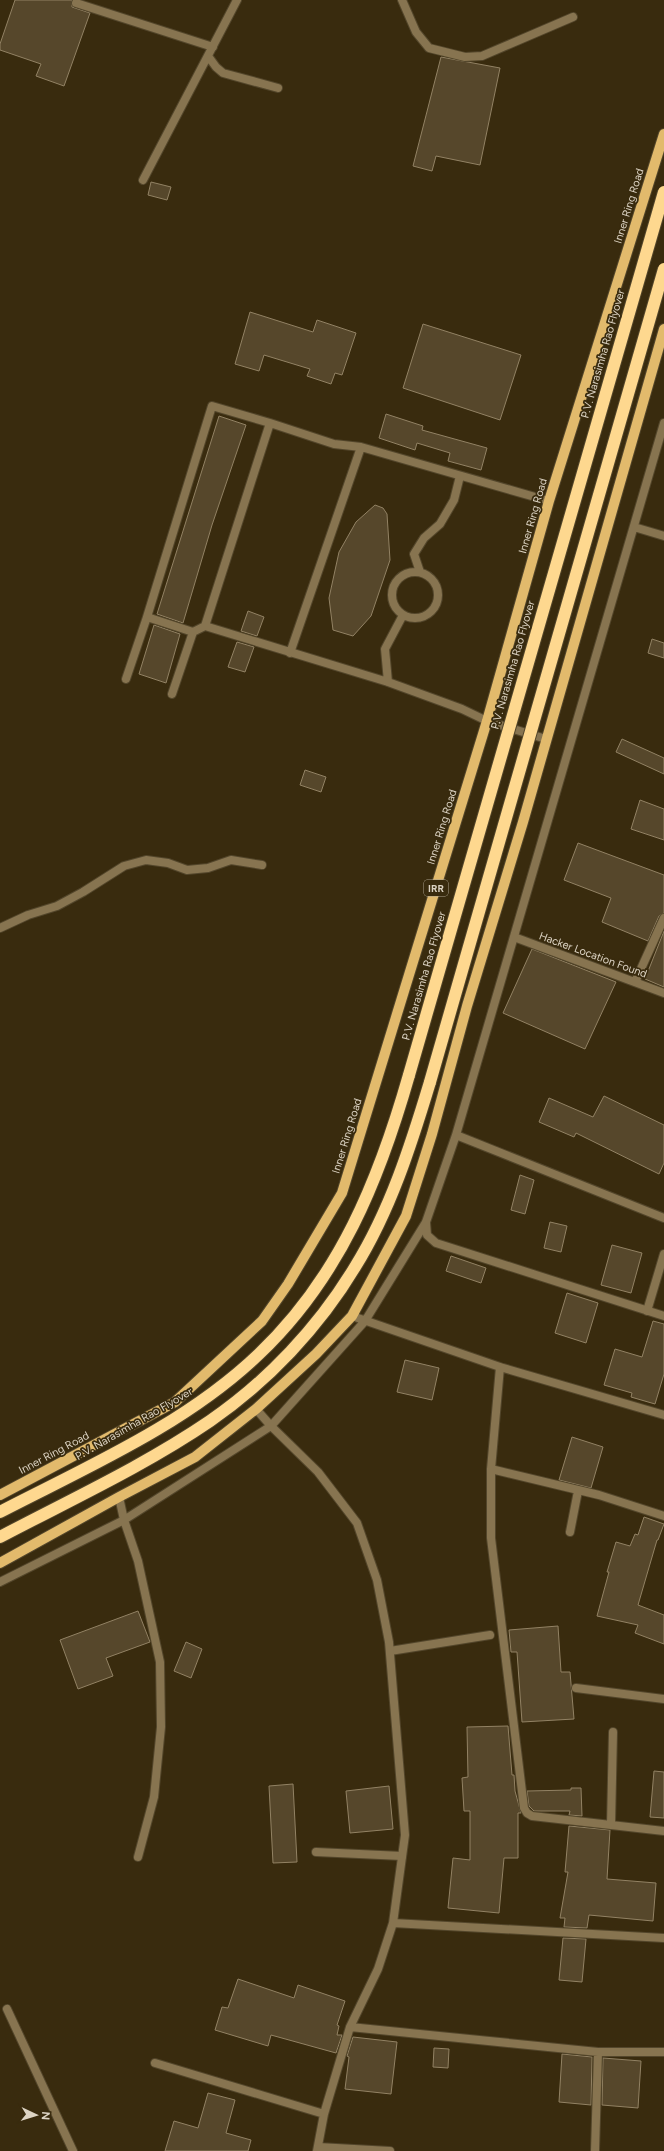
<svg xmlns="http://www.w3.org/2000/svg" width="664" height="2151" font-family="Figtree,sans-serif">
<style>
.building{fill:#56472b;stroke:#928264}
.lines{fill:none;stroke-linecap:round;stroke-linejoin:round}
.service-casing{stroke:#53462b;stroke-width:10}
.minor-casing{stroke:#53462b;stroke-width:10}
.primary-casing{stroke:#53462b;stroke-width:12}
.motorway-casing{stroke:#53462b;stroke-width:14}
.service{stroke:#877450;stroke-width:8}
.minor{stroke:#877450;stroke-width:8}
.primary{stroke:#e2ba6c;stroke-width:10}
.motorway{stroke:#fed88f;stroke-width:12}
.motorway-bridge-casing{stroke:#53462b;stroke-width:14;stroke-linecap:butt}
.motorway-bridge{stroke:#fed88f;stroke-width:12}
.labels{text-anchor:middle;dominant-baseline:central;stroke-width:3.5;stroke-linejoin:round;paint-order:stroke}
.shield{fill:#392b0e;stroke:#aba18d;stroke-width:1}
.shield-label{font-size:10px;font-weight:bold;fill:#dcd3c3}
.street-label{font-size:11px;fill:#dcd3c3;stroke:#392b0e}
</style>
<rect width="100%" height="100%" fill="#392b0e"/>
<path class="building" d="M15,0H72V7L90,13L64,86L36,76L41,64L0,50V44Z
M441,57L500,68L480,165L436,156L432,171L413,166Z
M151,182L171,187L167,200L148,195Z
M250,312L313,332L317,320L356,333L342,375L335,373L331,384L307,376L310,369L264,355L259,371L235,364Z
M423,324L521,355L500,420L403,388Z
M386,414L423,426L422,430L487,448L481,470L448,461L450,453L417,443L415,450L379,438Z
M219,416L246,425L212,525L183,623L157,614Z
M375,505L383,508L387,514L390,560L371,616L353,636L333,630L329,598L339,552L356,522Z
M248,611L264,617L257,636L241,631Z
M154,625L180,634L166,683L139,674Z
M652,639L664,643V658L648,653Z
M237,642L254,647L245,672L228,667Z
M622,739L664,758V774L616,752Z
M305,770L326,777L321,792L300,785Z
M640,800L664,809V840L631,829Z
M578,843L664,875V913L659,916L648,941L602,922L611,898L564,880Z
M664,931V987L645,979Z
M532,949L616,982L585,1049L503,1013Z
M604,1096L664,1125V1163L659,1174L576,1133L574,1137L539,1122L549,1098L593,1117Z
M520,1175L534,1180L525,1214L511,1210Z
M550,1222L567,1226L561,1252L544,1248Z
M612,1245L642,1253L631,1293L601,1285Z
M451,1256L486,1268L481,1283L446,1271Z
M567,1293L598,1303L586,1343L555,1333Z
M653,1321L664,1324V1374L655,1404L631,1397L632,1393L604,1385L615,1349L642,1357Z
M405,1360L439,1368L432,1400L397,1392Z
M572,1437L603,1447L591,1488L559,1480Z
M644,1517L664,1524L658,1540H657L638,1605L664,1615V1644L635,1633L638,1625L597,1616L609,1572H607L616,1542L630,1546L635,1534L638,1535Z
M138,1611L150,1642L106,1658L113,1676L78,1689L60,1640Z
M558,1626L561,1672H570L574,1719L522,1722L517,1652H511L509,1630Z
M186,1642L202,1649L191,1678L174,1671Z
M508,1726L512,1775H514L515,1791L521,1813H518V1858H504L499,1913L448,1908L453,1858L470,1860V1811H464L462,1778L468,1777L467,1727Z
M654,1771L664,1772V1818L650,1817Z
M293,1784L297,1862L273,1863L269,1786Z
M389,1786L393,1829L350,1833L346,1791Z
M571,1788H581L582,1816L569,1815L570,1811H534L529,1806L527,1791L571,1790Z
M569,1826L610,1830L607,1879L656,1883L653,1921L589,1915L587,1928L564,1927L565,1918H560L568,1872H565Z
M563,1938L586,1939L582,1982L559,1980Z
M238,1979L294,1998L298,1985L345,2001L337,2025L339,2026L337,2035H342L336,2053L271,2035L268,2046L215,2030L222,2007L228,2008Z
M353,2037L397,2042L391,2094L345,2089L349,2057L347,2056Z
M434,2048L449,2049L448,2068L433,2067Z
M562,2054L592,2057L591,2105L559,2102Z
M603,2058L641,2061L638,2108L602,2105Z
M208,2093L235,2100L226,2133L251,2140L248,2151H165L174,2121L198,2128Z"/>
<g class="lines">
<defs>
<path id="service" d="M402,0L416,32L429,48L465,57L482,56L573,17
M76,3L213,47
M208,56L216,67L223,73L278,88
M143,180L237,0
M392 595a23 23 0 1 1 46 0a23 23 0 1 1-46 0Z
M420,572L414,554L424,538L440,524L454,500L460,476
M205,626L193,632L147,617L212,406L270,423
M290,653L361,447
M126,679L147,617
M388,682L385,649L403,615
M172,694L193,632
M546,739L487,721L462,709L388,682L205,626L270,423L334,444L361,447L549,501
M390,1651L490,1635
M316,1852L402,1856"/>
<path id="minor" d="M634,527L664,536
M0,928L28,915L57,906L83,892L124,866L146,860L168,863L187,870L208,868L231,860L262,865
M514,937L664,993
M635,982L664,918
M456,1135L664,1218
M426,1222L427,1235L436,1243L664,1316
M647,1311L664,1254
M352,1316L500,1367L664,1415
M500,1367L491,1469V1538L524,1808L527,1813L532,1816L664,1831
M256,1409L271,1426L318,1472L357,1523L377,1580L389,1642L405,1835L393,1923L378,1969L350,2027L324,2114L317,2151
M491,1469L599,1495L664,1516
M119,1497L124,1520L138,1561L160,1662L161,1727L154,1797L138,1857
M570,1532L578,1491
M0,1582L124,1520L271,1426L365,1321L426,1222L456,1135L664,423
M576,1688L664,1699
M611,1825L613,1732
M393,1923L664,1938
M7,2009L73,2151
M350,2027L598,2052H664
M155,2063L324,2114
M318,2147L390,2151
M595,2151L598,2052"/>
<path id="primary" d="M0,1495L175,1402L262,1321L288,1284L342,1193L487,721L549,501L664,134
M0,1563L119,1497L195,1457L256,1409L316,1354L352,1316L406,1216L432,1134L467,1006L523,822L664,329"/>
<path id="motorway" d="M0,1512C89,1466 186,1424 259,1354C340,1277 379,1180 409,1075
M0,1537C70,1500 144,1466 210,1421C267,1382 319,1327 355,1267C390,1211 411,1145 430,1082"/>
</defs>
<use href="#service" class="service-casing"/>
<use href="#minor" class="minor-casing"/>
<use href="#primary" class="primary-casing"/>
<use href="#motorway" class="motorway-casing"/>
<use href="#service" class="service"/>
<use href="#minor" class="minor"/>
<use href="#primary" class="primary"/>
<use href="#motorway" class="motorway"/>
<defs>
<path id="motorway-bridge" d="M409,1075L664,192
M430,1082L664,269"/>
</defs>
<use href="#motorway-bridge" class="motorway-bridge-casing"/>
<use href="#motorway-bridge" class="motorway-bridge"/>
</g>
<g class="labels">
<rect class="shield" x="424" y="880" width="24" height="16" rx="3"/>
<g class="shield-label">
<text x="436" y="888">IRR</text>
</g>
<g class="street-label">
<text transform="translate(629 206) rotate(-73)">Inner Ring Road</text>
<text transform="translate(603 354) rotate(-74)">P.V. Narasimha Rao Flyover</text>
<text transform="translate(533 516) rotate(-74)">Inner Ring Road</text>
<text transform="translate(513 665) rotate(-74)">P.V. Narasimha Rao Flyover</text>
<text transform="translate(442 827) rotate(-73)">Inner Ring Road</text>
<text transform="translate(593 955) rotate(20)">Hacker Location Found</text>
<text transform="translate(424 976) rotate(-74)">P.V. Narasimha Rao Flyover</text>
<text transform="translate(347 1136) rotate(-73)">Inner Ring Road</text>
<text transform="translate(134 1424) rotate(-30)">P.V. Narasimha Rao Flyover</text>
<text transform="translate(54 1453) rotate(-28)">Inner Ring Road</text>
</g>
</g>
<g transform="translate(36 2115) rotate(94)" stroke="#392b0e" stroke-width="3" paint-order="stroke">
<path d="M0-3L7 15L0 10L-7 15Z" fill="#dcd3c3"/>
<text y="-6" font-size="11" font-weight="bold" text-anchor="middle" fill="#dcd3c3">N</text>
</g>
</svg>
